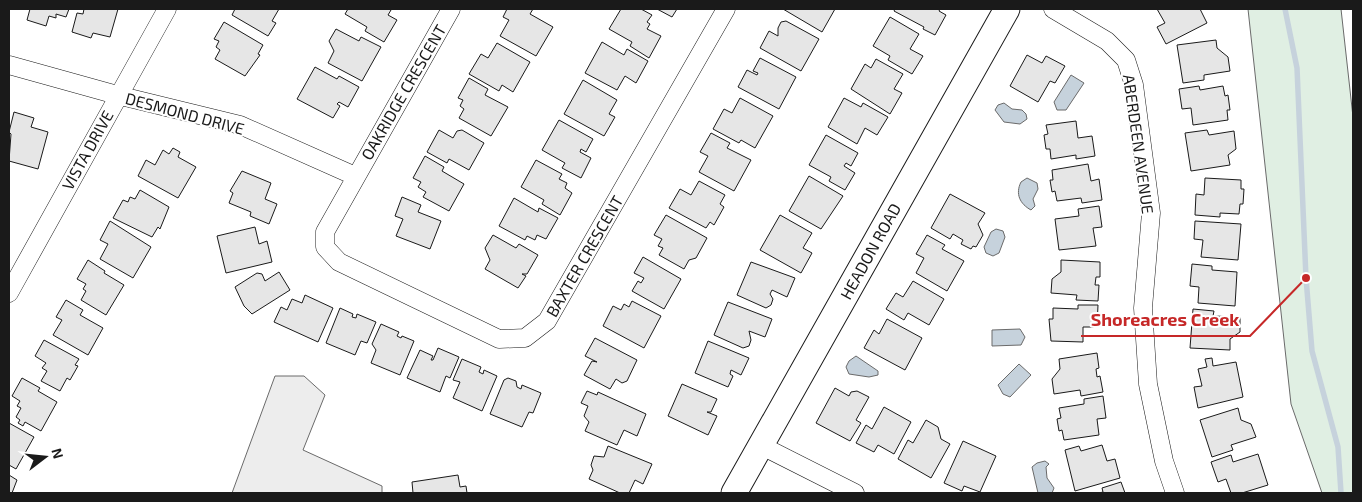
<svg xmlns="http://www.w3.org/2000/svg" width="1362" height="502" font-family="'Exo 2',sans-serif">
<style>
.green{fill:#e0efe3;stroke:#6a6a6a}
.parking{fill:#ededed;stroke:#6a6a6a}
.water{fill:#c6d2dc;stroke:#6a6a6a}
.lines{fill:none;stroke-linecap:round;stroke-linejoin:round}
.stream{stroke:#c6d2dc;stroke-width:5.5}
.building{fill:#e6e6e6;stroke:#1a1a1a}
.street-casing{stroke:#1a1a1a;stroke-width:19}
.secondary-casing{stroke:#1a1a1a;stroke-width:27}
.street{stroke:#fff;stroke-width:18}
.secondary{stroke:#fff;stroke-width:25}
.labels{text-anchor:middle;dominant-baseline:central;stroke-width:4;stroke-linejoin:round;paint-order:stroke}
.street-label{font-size:16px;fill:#1a1a1a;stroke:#fff}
.leader{fill:none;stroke:#c62828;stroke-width:2}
.callout-dot{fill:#c62828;stroke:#fff;stroke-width:2}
.callout-label{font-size:18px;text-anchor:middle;font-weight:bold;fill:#c62828;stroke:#fff;stroke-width:4;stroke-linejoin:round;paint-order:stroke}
</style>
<rect width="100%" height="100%" fill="#fff"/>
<path class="green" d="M1248,9H1341L1353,117V493H1322L1291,404Z"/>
<path class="parking" d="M275,376H304L325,395L303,450L382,486V493H232Z"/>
<path class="water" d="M1071,75L1084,83L1066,110H1057L1054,102Z
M1004,103L1012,109L1022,110L1026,114L1027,119L1020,124L1004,122L995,110L998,105Z
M1027,178L1037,183L1038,189L1033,199L1035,206L1031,210C1020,204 1015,194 1021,182Z
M996,229L1003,231L1005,237L999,253L993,256L986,253L984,247L991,232Z
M1020,329L1025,337L1021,345L992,346V330Z
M856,356L878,371V375L869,377L849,374L846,367L849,361Z
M1019,364L1031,375L1010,397L1003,394L998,385Z
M1045,461L1049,464L1046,467L1047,478L1054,488L1052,493H1038L1032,467L1037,463Z"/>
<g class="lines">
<path class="stream" d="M1285,9L1297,68L1306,278L1312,351L1338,447L1341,493"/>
</g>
<path class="building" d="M30,9H69L66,17L56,14V18L49,16L46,26L27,20Z
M84,9H118L110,37L93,33L91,38L72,32L77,13L83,14Z
M235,9H279L272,21L276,23L268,36L232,15Z
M348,9H388L391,10L388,15L397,20L384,42L365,31L367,27L345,14Z
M507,9H533L530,14L553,27L536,56L500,36L509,20L503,17Z
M621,9H641L652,15L647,22L650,24L647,29L661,36L649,58L630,46L632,42L609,29Z
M657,9H677L672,17Z
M783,9H835L822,32Z
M895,9H940L939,11L946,15L935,35L923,29L924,27L894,11Z
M1157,9H1200L1207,23L1166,44L1157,27L1165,23Z
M890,17L919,34L910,49L923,56L912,74L888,60L890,56L873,46Z
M786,21L819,39L801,71L760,48L769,31L778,36V28L781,22Z
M224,22L263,45L258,54L260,55L245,76L215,59L220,50L216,47L219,41L214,39Z
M336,29L359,41L361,37L381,47L362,81L328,63L334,51L329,41Z
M1216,40L1217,48L1228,57L1230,71L1204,75V80L1183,83L1177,45Z
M602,42L624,55L627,49L648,61L636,83L625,76L617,90L585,73Z
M497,43L530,62L513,92L502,85L499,91L469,74L481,54L488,58Z
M1027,55L1042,63L1046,56L1065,66L1055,83L1050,81L1038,102L1010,86Z
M760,58L796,77L779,109L738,87L747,70L757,75L758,73L753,71Z
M876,59L903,74L894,89L902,93L890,114L851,89L865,64L871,68Z
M315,67L337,79L339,76L359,87L348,107L339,102L337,104L340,106L333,118L297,99Z
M469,78L488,89L485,95L508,107L491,136L459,118L464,109L460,106L463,100L458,98Z
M583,80L617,100L609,114L615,117L604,136L564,114Z
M1199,86L1200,90L1223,86L1225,96L1228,95L1230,110H1227L1228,120L1193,125L1191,108L1182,109L1179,89Z
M740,98L773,116L755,148L741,140L739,143L713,129L724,109L732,113Z
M844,98L861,107L863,103L888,117L877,135L865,128L857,144L828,127Z
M14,112L34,118L31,127L48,132L38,169L9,161L11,134L9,132Z
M559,120L593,139L586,152L581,149L580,152L591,158L581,178L562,168L565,163L542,150Z
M1076,121L1078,138L1092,136L1095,156L1076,159V155L1051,159L1050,149H1046L1044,135L1048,134L1046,125Z
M439,130L453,138L457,131L462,130L484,143L469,170L449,159L447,163L427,152Z
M1207,130L1209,135L1234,131L1236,149L1228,155L1230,165L1191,171L1185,133Z
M711,133L730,143L727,148L751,160L734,191L699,172L708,156L700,152Z
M826,135L858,153L851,166L846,163L844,166L855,173L845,190L829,181L831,177L809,165Z
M173,148L180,152L178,157L196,167L178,198L138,176L146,160L155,165L163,150L169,154Z
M425,156L444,167L442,171L464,184L449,211L423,197L426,192L418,187L421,182L413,178Z
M536,160L562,174L559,179L567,183L565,188L572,193L560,215L542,204L544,200L521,187Z
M1088,164L1091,181L1099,179L1102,200L1082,203L1081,198L1057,201L1055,191L1052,192L1050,180H1053L1052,170Z
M242,171L271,183L265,199L277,204L269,224L250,216L251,212L229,203L233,193L230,191Z
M809,176L843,196L821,229L789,211Z
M1205,178L1241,180V189H1244L1243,204H1240L1239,214L1220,213V217L1195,215L1196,194L1204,195Z
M699,181L725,195L720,204L724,207L714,225L710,222L706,228L669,208L680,189L691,195Z
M140,190L169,207L160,229L158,227L152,237L113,218L123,200L128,202L130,197L135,199Z
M950,194L985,213L978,224L983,235L976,247L973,246L971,249L961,244L963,240L953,234L950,239L931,228Z
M402,197L421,205L418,212L441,221L430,249L396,236L403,219L395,216Z
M514,198L538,212L539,208L558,218L546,239L537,235L535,240L527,236L525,240L499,226Z
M1099,206L1102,227L1093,228L1096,246L1059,250L1055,219L1079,216L1078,209Z
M666,215L707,238L696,258L689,260L684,269L659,255L663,248L658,246L662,239L654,235Z
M780,215L812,233L803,248L812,253L801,273L760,250Z
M110,221L151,247L133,278L100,259L108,244L100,240Z
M1195,221L1241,224L1238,260L1201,257L1203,240L1194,239Z
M255,227L259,244L267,241L272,262L226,273L217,236Z
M493,235L516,248L519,244L538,255L527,274H522L526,276L518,288L485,269L490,260L485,248Z
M927,235L945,245L942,249L964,261L947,291L916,273L924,258L916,254Z
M643,257L681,279L664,309L632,291L638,281L641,283L644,278L634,273Z
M88,260L105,271L104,273L124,285L106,315L81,300L86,291L83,289L86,284L77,279Z
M1061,260L1100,262V277H1096L1095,285H1099L1098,301L1076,300L1077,295L1051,293L1052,279L1061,272Z
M751,262L795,278L787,297L772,290L770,294L773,299L771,305L766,308L737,295Z
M1192,264L1212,266V270L1237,272L1235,306L1198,303L1199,287L1190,286Z
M279,272L290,290L252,314L244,306L235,287L257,273L262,274L265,281Z
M913,281L944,299L929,325L908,313L904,320L886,309L896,293L903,297Z
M305,295L333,308L318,342L274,322L281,307L287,310L292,299L302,303Z
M66,300L83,310L80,315L103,328L88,355L53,335L62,320L56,317Z
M632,301L661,316L644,348L603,326L613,306L621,310L624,304L629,307Z
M728,302L772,319L765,337L749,331L751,340L749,346L743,348L714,335Z
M1078,305H1098L1097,327H1083V342L1051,341L1049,319H1053V308L1078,309Z
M340,308L353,314L352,317L356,318L357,314L376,322L367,343L361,341L355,355L326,343Z
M1193,309L1214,311L1213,316L1240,317V332L1230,339V350L1190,348Z
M887,319L922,338L905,370L864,348L874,330L879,334Z
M381,324L399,332L397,336L401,338L402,336L414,341L400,375L371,363L376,350L372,344Z
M595,338L637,360L627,381L622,383L616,379L610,389L584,375L592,361L597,362L585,356Z
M44,340L79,359L75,365L78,366L70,380L67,378L60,391L41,381L47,371L42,368L46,363L35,356Z
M708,341L749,358L741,375L731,370L730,374L733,376L728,387L695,373Z
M438,348L459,357L450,378L446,376L440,392L407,378L420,350L433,356L431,360H433Z
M1097,353L1099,368L1096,369L1097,377L1100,376L1103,392L1081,396L1080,390L1054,394L1052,379L1060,369L1059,359Z
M1212,358L1213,366L1236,362L1243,397L1198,408L1194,387L1202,386L1198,369L1207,367L1205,359Z
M462,359L481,367L479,372L483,374L484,370L497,376L482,411L453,398L460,382L453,380Z
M22,378L40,388L38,391L57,402L41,431L25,422L23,426L18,423L20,420L16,417L21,408L17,406L20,401L12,396Z
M508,378L516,381L517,387L521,389L522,385L541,393L533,413L529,412L522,427L490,414L504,380Z
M682,384L717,399L711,412H707L717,416L708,435L668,416Z
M835,388L849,396L851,392L857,391L869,397L856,420L861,423L850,441L816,423Z
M587,391L597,395L598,392L646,414L637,436L624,430L617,445L585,431L589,422L584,416L588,406L581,403Z
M1103,396L1106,418L1097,419L1099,435L1064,440L1062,430L1059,431L1057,419L1061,418L1059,408L1084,404V399Z
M884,407L911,422L894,454L878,445L874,452L856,443L866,425L872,429Z
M1238,408L1241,420L1251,424L1256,437L1231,445L1233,450L1212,457L1200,420Z
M926,420L938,427L941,439L950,444L931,478L898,459L908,440L913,443Z
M9,423L34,437L16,469L9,465Z
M963,441L996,456L980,492L964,486L962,491L944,483Z
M1102,445L1107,461L1115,459L1120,478L1075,491L1065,450L1079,446L1081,451Z
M608,446L652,464L643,484L635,480L629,493H620L589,479L593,470L591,465L594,456L604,457Z
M1258,454L1268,485L1242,493H1231L1226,479L1218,482L1211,462L1231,455L1233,462Z
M9,475L17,480L12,493H9Z
M458,475L460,487L466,486L467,493H413L412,482Z
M1121,482L1125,493H1099L1103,492L1102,488Z"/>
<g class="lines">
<defs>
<path id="street" d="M451,9L325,232V247L339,262L499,339L525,338L547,321L726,9
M1053,9L1107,41L1126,60L1134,85L1151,213L1143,308L1148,384L1164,461L1175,493
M9,65L117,95L240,125L355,176
M9,293L167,9
M760,445L855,493"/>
<path id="secondary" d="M734,493L1007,9"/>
</defs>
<use href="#street" class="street-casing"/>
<use href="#secondary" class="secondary-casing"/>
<use href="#street" class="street"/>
<use href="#secondary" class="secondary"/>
</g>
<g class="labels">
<g class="street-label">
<text transform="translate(403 92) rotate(-60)">OAKRIDGE CRESCENT</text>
<text transform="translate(185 113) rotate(15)">DESMOND DRIVE</text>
<text transform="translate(1139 144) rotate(82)">ABERDEEN AVENUE</text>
<text transform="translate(87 150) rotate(-61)">VISTA DRIVE</text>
<text transform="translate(870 251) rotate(-61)">HEADON ROAD</text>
<text transform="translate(584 256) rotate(-60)">BAXTER CRESCENT</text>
</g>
</g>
<path class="leader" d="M1306 278L1250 336H1081"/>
<circle class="callout-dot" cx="1306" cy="278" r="5"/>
<g class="callout-label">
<text x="1165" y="326">Shoreacres Creek</text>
</g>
<rect width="1362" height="502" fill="none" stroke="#1a1a1a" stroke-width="20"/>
<g transform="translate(45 457) rotate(74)" stroke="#ffffff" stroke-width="4" paint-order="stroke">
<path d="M0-4L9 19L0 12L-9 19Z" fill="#1a1a1a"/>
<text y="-8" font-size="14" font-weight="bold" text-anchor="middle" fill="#1a1a1a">N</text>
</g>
</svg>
